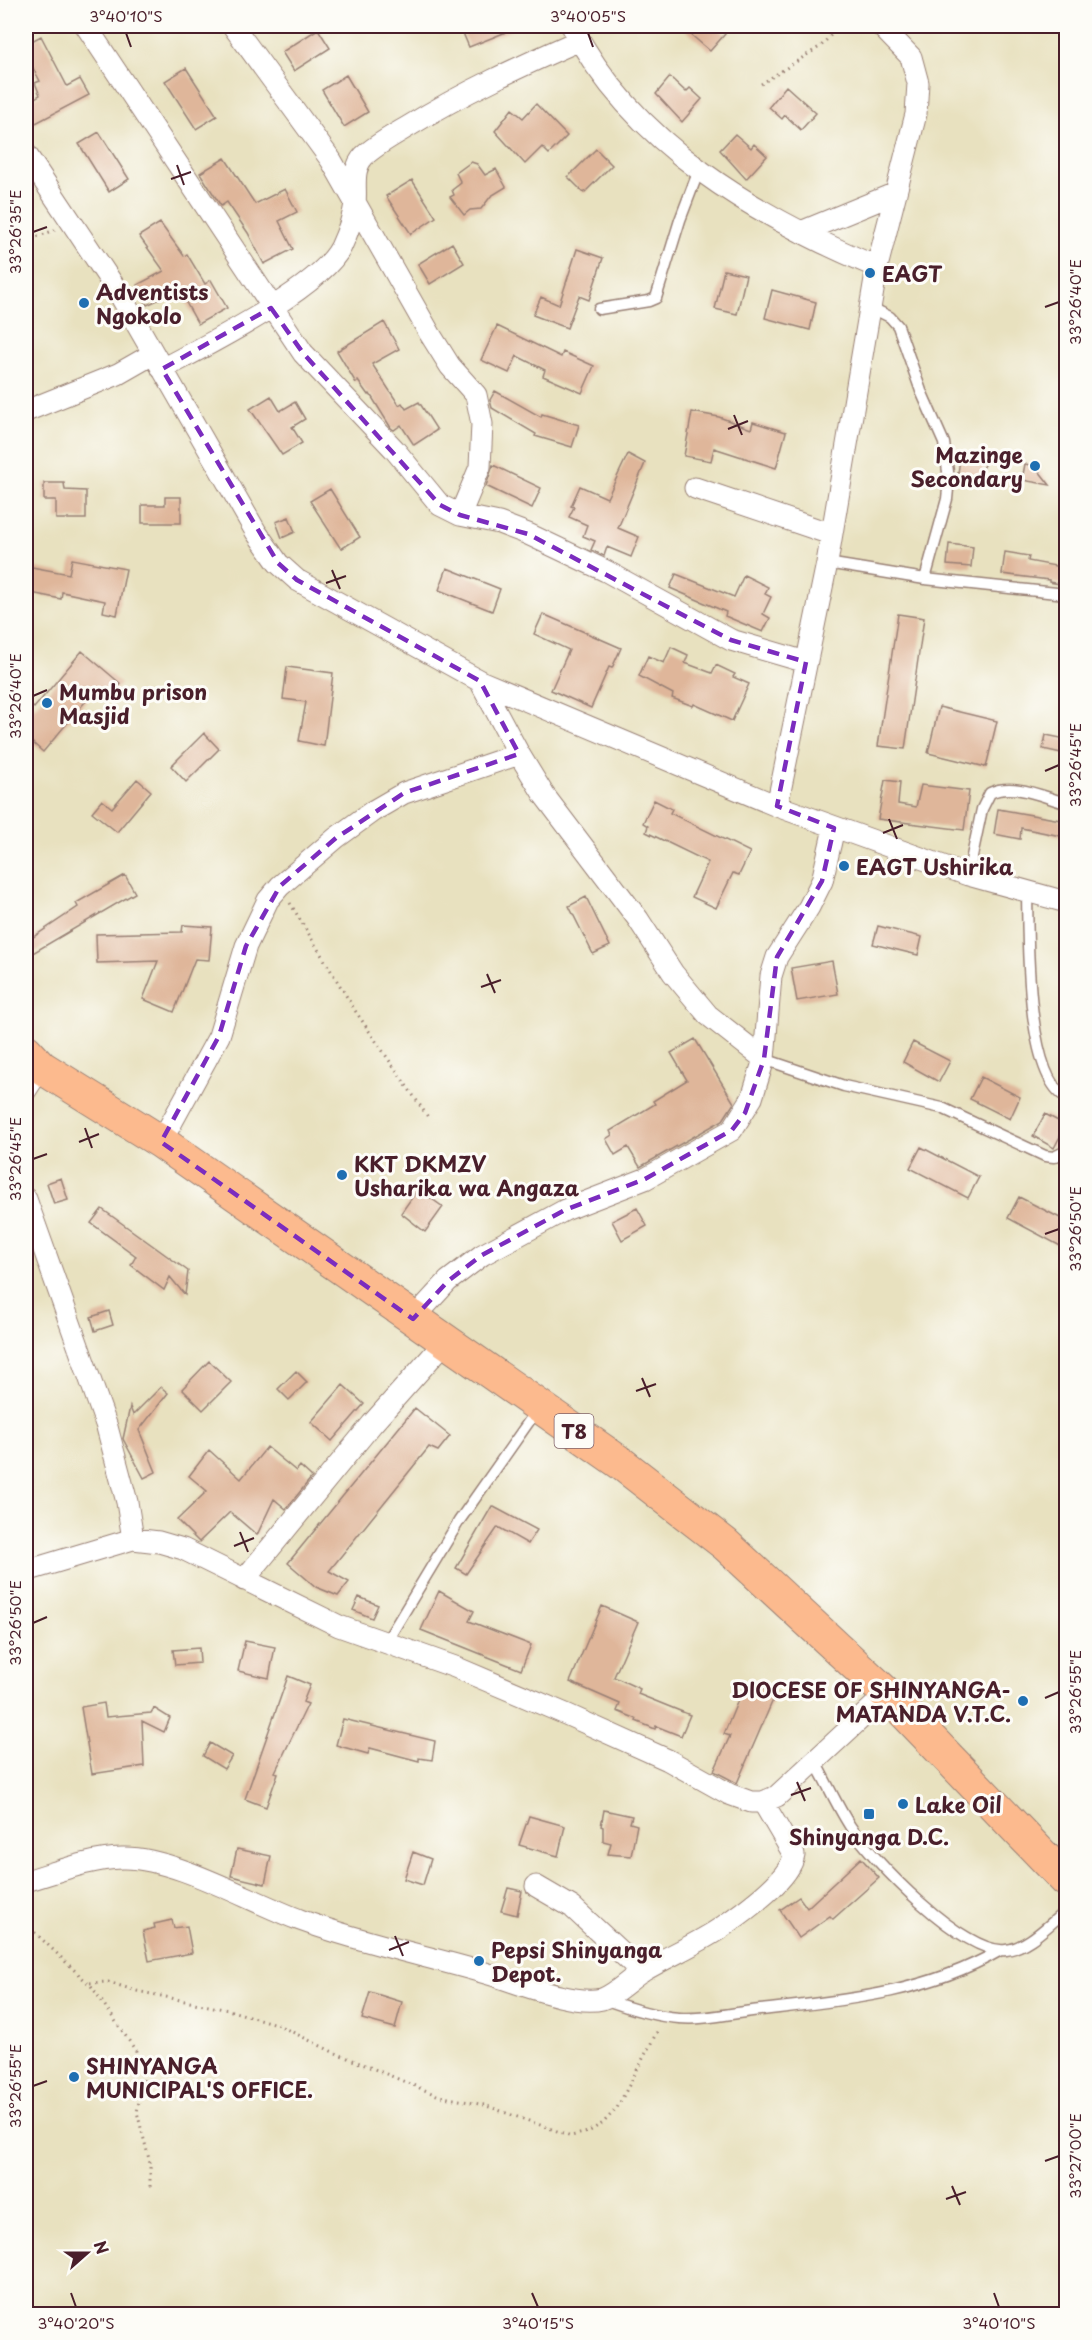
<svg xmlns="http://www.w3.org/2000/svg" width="1092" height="2340" font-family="'Playpen Sans',sans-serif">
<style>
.building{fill:#dfb69a}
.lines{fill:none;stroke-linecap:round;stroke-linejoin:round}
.service-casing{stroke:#998075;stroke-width:13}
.minor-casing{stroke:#998075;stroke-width:23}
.trunk-casing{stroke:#998075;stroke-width:35}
.path{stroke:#998075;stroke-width:3;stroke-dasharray:1.5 4.5;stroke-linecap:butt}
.service{stroke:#fff;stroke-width:10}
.minor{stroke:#fff;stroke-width:21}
.trunk{stroke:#fcba8e;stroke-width:33}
.marked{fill:none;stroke:#7b2cbf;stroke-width:4.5;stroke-dasharray:12 8;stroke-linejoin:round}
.ticks{fill:none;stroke:#4a1f2b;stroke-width:2}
.poi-dot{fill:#1f6fb2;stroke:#fdfcf7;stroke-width:2}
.labels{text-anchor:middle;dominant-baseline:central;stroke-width:6;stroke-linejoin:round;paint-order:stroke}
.shield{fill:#fdfcf7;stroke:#806168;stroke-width:1.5}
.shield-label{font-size:20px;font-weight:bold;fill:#4a1f2b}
.poi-label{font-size:21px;font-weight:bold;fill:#4a1f2b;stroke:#fdfcf7;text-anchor:start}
.neatline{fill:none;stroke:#4a1f2b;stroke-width:2}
.ticks-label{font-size:15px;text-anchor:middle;fill:#4a1f2b}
</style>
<rect width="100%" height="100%" fill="#fdfcf7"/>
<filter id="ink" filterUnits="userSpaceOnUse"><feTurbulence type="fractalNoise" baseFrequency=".0167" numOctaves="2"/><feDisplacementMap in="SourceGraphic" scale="12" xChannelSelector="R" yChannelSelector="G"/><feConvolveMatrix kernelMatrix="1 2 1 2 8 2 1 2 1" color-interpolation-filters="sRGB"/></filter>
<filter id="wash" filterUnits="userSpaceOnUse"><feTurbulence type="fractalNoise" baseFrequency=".008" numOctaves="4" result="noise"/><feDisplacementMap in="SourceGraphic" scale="24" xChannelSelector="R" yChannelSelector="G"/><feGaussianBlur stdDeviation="1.35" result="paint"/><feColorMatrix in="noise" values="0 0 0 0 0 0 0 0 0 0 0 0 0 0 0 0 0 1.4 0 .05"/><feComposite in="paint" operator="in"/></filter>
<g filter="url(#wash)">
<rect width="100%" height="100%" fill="#e8e1bf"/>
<g id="blocks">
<path class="building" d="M460,26H521L469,47Z
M681,26H715L725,34L710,51Z
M318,29L330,48L294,71L282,52Z
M41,36L67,86L80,79L89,95L34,124L26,103L40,95L35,83L40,81L26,55V44Z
M186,68L217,116L196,129L165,81Z
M346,75L368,112L344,127L322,90Z
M670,77L686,92L690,88L702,99L682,122L656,94Z
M786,86L816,113L801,130L785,115L782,119L769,107Z
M536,104L567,136L549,154L542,147L525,164L495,131L512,109L523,118Z
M99,132L129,179L109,192L79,144Z
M735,134L751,148L754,144L767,156L746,179L720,150Z
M596,149L612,165L584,193L568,177Z
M225,158L255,204L285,189L297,212L279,221L293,249L264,264L248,233L227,202L221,206L200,173Z
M471,162L477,164L485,175L496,169L506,187L491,196L481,209L470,210L464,215L450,197L454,195L452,190L461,183L456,173Z
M412,180L436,217L411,234L386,196Z
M160,223L184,256L187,254L205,284L211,280L227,308L198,324L179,290L147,305L137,285L164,271L139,236Z
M452,243L464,263L430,284L418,264Z
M577,249L603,258L589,300L579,296L567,328L533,315L541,297L559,305Z
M724,270L746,275L737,314L715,309Z
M772,290L816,302L810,330L765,318Z
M384,322L399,349L372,364L399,405L402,403L406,409L419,402L437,430L414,445L401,425L394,430L391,428L370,394L368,395L358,381L356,383L337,351Z
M497,326L561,357L563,352L594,366L582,393L543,376L545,370L517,356L509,373L481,360Z
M495,391L541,417L542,414L579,425L572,447L535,436L536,434L492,408L490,400Z
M271,396L280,411L295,402L305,419L292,427L302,443L282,455L250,409Z
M692,412L719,417L751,429L753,422L786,432L776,468L714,448L711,461L684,456Z
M628,454L645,463L618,528L639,537L631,557L607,547L604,556L591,550L595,541L583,536L587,525L569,517L574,507L571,506L580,486L607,498Z
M960,459L984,462L982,483L957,481Z
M1025,464L1035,466L1050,485L1022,480Z
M493,465L541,488L532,508L486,486Z
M44,483H64L65,490L86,491V519H56V500H44Z
M330,489L360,537L341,549L310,501Z
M165,497H181V523H142V505H165Z
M289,517L295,532L282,538L276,522Z
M949,544L973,547L971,567L947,565Z
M1005,552L1029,556L1028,561L1066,568V585L1049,582V580L1002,574Z
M72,559L126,569L117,615L103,612L105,601L62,592L61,599L26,592V566L69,574Z
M447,568L500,589L492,611L439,590Z
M676,574L734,597L744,575L768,587L765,594L771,597L763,614L770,618L763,632L725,616L726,612L670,588Z
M543,614L621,648L612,668L609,667L591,708L551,690L569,650L534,634Z
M898,614L924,618L905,749L878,746Z
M671,647L688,655L685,663L712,673L716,665L735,674L733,677L749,684L732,721L694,704L693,706L672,698L673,694L639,676L648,656L664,663Z
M82,651L121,684L107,700L95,690L43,752L26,737V701L34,708Z
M287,667L333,673L324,746L299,741L306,702L283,699Z
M939,707L997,721L986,767L928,753Z
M204,733L219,749L186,782L171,766Z
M1046,735L1066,739V754L1043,749Z
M137,779L151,791L117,832L92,812L102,800L112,808Z
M885,780L900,782L898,804L916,807L921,785L969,791L964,830L878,819Z
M654,800L672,809L670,813L750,852L739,875L733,873L716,908L692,897L708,862L646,832L648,826L643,823Z
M998,809L1066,821V837L1021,828L1020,839L994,834Z
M125,875L135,893L26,957V942L78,907L76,903Z
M586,897L610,946L593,954L569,906Z
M183,925L212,927L209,960L195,959L174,1012L143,999L158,961L97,963L96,934L182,932Z
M878,926L922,937L918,955L873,944Z
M832,961L838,994L797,1001L791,968Z
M695,1039L734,1103L723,1120L640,1167L628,1147L615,1155L606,1139L612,1135L610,1131L655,1104L653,1101L687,1080L671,1053Z
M913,1042L950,1061L939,1082L903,1062Z
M981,1077L1020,1097L1010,1119L970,1099Z
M1045,1114L1066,1125L1054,1148L1033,1136Z
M921,1147L979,1177L968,1198L910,1168Z
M61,1178L68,1200L54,1204L47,1183Z
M418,1189L443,1207L425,1232L401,1213Z
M1019,1197L1066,1221V1249L1008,1218Z
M637,1208L647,1226L622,1240L612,1221Z
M102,1209L188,1271L185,1295L170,1277L164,1290L131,1265L136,1256L91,1223Z
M109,1311L113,1325L95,1331L91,1317Z
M209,1361L231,1382L203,1410L182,1389Z
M296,1371L307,1382L289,1400L278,1389Z
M343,1385L364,1404L332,1441L311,1422Z
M161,1387L168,1393L139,1430L156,1472L144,1478L123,1439L130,1407L133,1415Z
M415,1408L450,1436L438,1451L429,1447L329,1571L349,1582L338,1596L316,1587L288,1563Z
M267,1447L296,1471L300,1466L312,1477L286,1509L274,1499L257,1535L230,1512L199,1542L177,1520L207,1491L189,1476L209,1450L241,1479Z
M492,1506L537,1530L528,1544L498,1527L466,1574L456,1568Z
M439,1591L474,1611L469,1621L531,1645L521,1670L421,1630Z
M359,1597L378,1605L372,1618L353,1610Z
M602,1606L638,1622L614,1677L640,1689L638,1694L690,1715L681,1736L656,1726L655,1729L636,1721L637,1719L617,1711L620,1704L570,1682Z
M245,1641L275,1647L269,1678L238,1671Z
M199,1648L200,1663L175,1665L173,1650Z
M288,1676L310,1685L303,1702L308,1704L275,1772L278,1773L266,1807L245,1799Z
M746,1681L776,1693L737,1783L714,1771L730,1736L724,1734Z
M104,1703L106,1717L151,1713L154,1708L170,1718L164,1732L142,1721L144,1766L92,1774L81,1707Z
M343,1719L435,1741L432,1760L419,1758V1761L370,1748L368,1754L336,1745Z
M210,1743L232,1756L224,1769L203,1756Z
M604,1810L632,1816L630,1823L637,1825L631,1856L608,1854L611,1843L603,1841V1827L601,1826Z
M529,1816L565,1826L558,1856L519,1845Z
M237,1849L271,1856L265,1884L231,1876Z
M413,1852L431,1859L423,1885L404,1879Z
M861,1858L879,1878L833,1919L830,1916L799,1938L780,1910L799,1897L807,1908Z
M508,1888L522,1891L517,1915L501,1911Z
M172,1920L174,1928L187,1926L192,1953L149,1961L143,1931L155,1928L154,1924Z
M370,1992L402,2002L395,2028L362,2019Z"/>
</g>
</g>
<g filter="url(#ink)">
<use href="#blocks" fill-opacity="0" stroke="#998075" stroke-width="1.5"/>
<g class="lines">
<defs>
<path id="service" d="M870,307L890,317L898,326L921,391L944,443L949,479L947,499L925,579
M599,309L649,301L656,298L680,220L699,170
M827,563L925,579L1066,594
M968,875L982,809L990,793C1014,782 1043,797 1066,803
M1027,892C1028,934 1025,1076 1066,1097
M764,1059L844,1086L942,1108L1045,1156L1054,1157L1066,1151
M385,1644L459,1521L537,1410
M815,1762C827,1783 837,1806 850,1826C872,1860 965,1956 1006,1950C1029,1947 1049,1924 1066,1911
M604,1999C628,2008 653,2016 679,2018C704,2020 727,2014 752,2011C837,2001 923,1995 999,1951"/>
<path id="minor" d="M86,26L303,353L394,449L440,505L460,515L499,523L528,534L606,571L731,640L806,662
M233,26L331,160L430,334L450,366L476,395L482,424L480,467L460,515
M572,26C633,145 758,217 877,267
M26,154L120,295L256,532L278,563L297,580L480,681L777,806L968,875L1066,902
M801,232L896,193
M162,369C205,346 321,288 341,247C347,234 353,218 355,204C357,187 351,170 364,156C377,144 394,135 409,126C464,92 521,66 580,40
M26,411L118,374L153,354
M695,488L831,534
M480,681L519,754L544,795L638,919L673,973L708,1015L764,1059
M777,806L827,563L877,267L916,114L918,83L911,57L881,26
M26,1090L41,1067
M161,1142L219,1036L246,946L268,900L280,886L336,838L373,811L404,793L519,754
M26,1199L107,1427L127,1502L133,1539
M413,1319L448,1281L482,1255L565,1210L645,1179L732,1130L752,1098L764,1059L771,976L777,957L809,907L822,881L834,828
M26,1571L133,1539L159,1542L183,1549L339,1626L455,1667L568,1715L668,1760L729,1794L751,1802H763L777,1796L887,1694
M244,1580L372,1424L445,1342
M26,1881C57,1872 89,1859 122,1858C172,1856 251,1902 300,1920C363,1943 428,1956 492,1975C519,1983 574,2006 602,1999C615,1995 630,1979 643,1971C670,1955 700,1943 725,1925C745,1911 790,1879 794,1855L763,1802
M536,1886L572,1907L642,1972"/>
<path id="trunk" d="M26,1051L41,1067L161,1142L622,1464L725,1544L887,1694L1066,1880"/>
</defs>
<use href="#service" class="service-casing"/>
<use href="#minor" class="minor-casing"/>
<use href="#trunk" class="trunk-casing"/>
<path class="path" d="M761,84L821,46L839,26
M26,241L55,230
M290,903L356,1012L428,1117
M26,1924L92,1987L136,2051L143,2080L137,2112L150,2163V2187
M92,1987L89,1983L108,1982L137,1991L228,2010L276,2024L331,2051L439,2096L484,2105L571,2136L588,2132L603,2123L617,2108L658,2030"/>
<use href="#service" class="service"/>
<use href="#minor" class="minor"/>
<use href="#trunk" class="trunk"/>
</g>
</g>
<path class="marked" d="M271,308L303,353L440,505L460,515L528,534L731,640L806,662L777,806L834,828L822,881L777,957L764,1059L745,1113L732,1130L645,1179L565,1210L482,1255L448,1281L413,1319L161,1142L219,1036L246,946L280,886L336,838L404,793L519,754L480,681L297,580L278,563L162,369Z"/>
<path class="ticks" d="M126,33L131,47M588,33L593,47M177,165L184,185M171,179L191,172M33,232L47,227M1045,307L1059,302M734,415L742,435M728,429L748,421M332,570L340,589M326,583L346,576M33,696L47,690M1045,771L1059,765M889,819L897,839M883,833L903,825M487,974L495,993M481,987L501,980M85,1128L92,1148M79,1142L99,1134M33,1159L47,1154M1045,1234L1059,1229M642,1378L650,1397M636,1391L656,1384M240,1532L248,1552M234,1546L254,1538M33,1623L47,1617M1045,1698L1059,1692M797,1782L805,1801M791,1795L811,1788M395,1936L403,1956M389,1950L409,1942M33,2086L47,2081M1045,2161L1059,2156M952,2186L960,2205M946,2199L966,2192M71,2293L76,2307M532,2293L538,2307M994,2293L999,2307"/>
<g class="poi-dot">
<circle cx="870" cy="273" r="6"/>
<circle cx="84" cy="303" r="6"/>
<circle cx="1035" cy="466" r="6"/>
<circle cx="47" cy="703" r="6"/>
<circle cx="844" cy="866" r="6"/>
<circle cx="342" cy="1175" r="6"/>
<circle cx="1023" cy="1701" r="6"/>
<circle cx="903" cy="1804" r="6"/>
<rect x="863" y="1808" width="12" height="12" rx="3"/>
<circle cx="479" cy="1961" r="6"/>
<circle cx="74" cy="2077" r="6"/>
</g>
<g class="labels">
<rect class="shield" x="554.5" y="1414" width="39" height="34" rx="4.5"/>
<g class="shield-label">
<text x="574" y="1431">T8</text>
</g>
<g class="poi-label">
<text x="882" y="273">EAGT</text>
<text x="96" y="291">Adventists<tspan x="96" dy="24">Ngokolo</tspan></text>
<text x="1023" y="454" text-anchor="end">Mazinge<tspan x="1023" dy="24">Secondary</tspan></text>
<text x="59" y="691">Mumbu prison<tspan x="59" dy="24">Masjid</tspan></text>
<text x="856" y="866">EAGT Ushirika</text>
<text x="354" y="1163">KKT DKMZV<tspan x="354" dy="24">Usharika wa Angaza</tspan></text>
<text x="1011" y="1689" text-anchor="end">DIOCESE OF SHINYANGA-<tspan x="1011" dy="24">MATANDA V.T.C.</tspan></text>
<text x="915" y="1804">Lake Oil</text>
<text x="869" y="1836" text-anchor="middle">Shinyanga D.C.</text>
<text x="491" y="1949">Pepsi Shinyanga<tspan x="491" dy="24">Depot.</tspan></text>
<text x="86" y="2065">SHINYANGA<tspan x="86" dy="24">MUNICIPAL'S OFFICE.</tspan></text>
</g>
</g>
<rect width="1092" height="2340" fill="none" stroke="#fdfcf7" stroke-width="66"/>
<g transform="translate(87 2253) rotate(69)" stroke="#fdfcf7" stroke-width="4.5" paint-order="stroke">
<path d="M0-4.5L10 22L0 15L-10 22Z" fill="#4a1f2b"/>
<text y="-9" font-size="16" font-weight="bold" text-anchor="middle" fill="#4a1f2b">N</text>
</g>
<rect x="33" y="33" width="1026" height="2274" class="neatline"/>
<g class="ticks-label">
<text x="126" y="22">3°40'10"S</text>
<text x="588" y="22">3°40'05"S</text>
<text transform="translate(16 232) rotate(-90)" y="5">33°26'35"E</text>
<text transform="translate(1076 302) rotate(-90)" y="5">33°26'40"E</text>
<text transform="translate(16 696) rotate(-90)" y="5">33°26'40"E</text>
<text transform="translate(1076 765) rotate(-90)" y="5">33°26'45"E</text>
<text transform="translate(16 1159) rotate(-90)" y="5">33°26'45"E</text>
<text transform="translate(1076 1229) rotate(-90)" y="5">33°26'50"E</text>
<text transform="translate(16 1623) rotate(-90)" y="5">33°26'50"E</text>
<text transform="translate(1076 1692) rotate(-90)" y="5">33°26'55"E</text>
<text transform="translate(16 2086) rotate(-90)" y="5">33°26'55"E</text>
<text transform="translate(1076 2156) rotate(-90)" y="5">33°27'00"E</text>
<text x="76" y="2329">3°40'20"S</text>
<text x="538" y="2329">3°40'15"S</text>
<text x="999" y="2329">3°40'10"S</text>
</g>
</svg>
